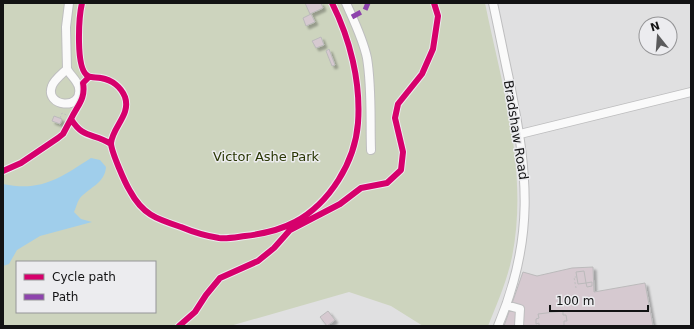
<svg xmlns="http://www.w3.org/2000/svg" width="694" height="329" font-family="'DejaVu Sans',sans-serif">
<style>
.green{fill:#cdd4be;fill-rule:evenodd}
.water{fill:#a0ceeb}
.building{fill:#d6c9d0;stroke:#bbbabb;filter:url(#shadow)}
.lines{fill:none;stroke-linecap:round;stroke-linejoin:round}
.minor-casing{stroke:#bebebf;stroke-width:10}
.path{stroke:#bfbfc0;stroke-width:1;stroke-dasharray:2 2;stroke-linecap:butt}
.minor{stroke:#fafafa;stroke-width:8}
.quiet{stroke:#8e44ad;stroke-width:5;stroke-dasharray:10 5;stroke-linecap:butt}
.cycleway-casing{stroke:#ececef;stroke-width:8}
.cycleway{stroke:#d6006c;stroke-width:6}
.labels{text-anchor:middle;dominant-baseline:central;stroke-width:3;stroke-linejoin:round;paint-order:stroke}
.street-label{font-size:13px;fill:#131314;stroke:#ececef}
.park-label{font-size:13px;fill:#293604;stroke:#ececef}
</style>
<defs>
<filter id="shadow"><feDropShadow dx="3" dy="3" stdDeviation="1" flood-color="#0004"/></filter>
</defs>
<rect width="100%" height="100%" fill="#e0e0e1"/>
<path class="green" d="M3,3H485C502,86 529,172 512,257C507,281 497,304 488,326H423L391,306L349,292L230,326H3ZM17,262H155V312H17Z"/>
<path class="water" d="M91,158L100,160L106,167C105,183 90,187 80,198C77,202 76,208 74,212L81,219L92,222L40,236L17,250L9,264L3,266V184C41,192 60,178 91,158Z"/>
<path class="building" d="M305,3H321L323,8L310,14Z
M311,14L315,22L306,26L303,18Z
M321,37L324,45L316,48L312,41Z
M329,49L335,65L332,66L326,51Z
M54,116L62,119L60,124L52,121Z
M593,267L594,292L645,283L653,326H504L523,272L537,276L572,268Z
M584,271L586,283L578,284L576,272Z
M592,282V286L587,287L586,283Z
M328,311L335,320L327,326L320,317Z
M563,311V315H566L567,321H564V326H539V323L536,324V319L539,318L538,314Z"/>
<g class="lines">
<defs>
<path id="minor" d="M346,3C354,21 363,39 367,58C372,88 370,120 371,150
M493,3C499,30 504,57 510,84C528,174 535,238 498,326
M67,69C70,75 78,81 79,88C83,111 44,107 52,86C54,80 62,74 67,69Z
M67,69L66,27L69,3
M520,134L691,92
M506,305L520,309L519,326"/>
</defs>
<use href="#minor" class="minor-casing"/>
<path class="path" d="M60,118L62,113L71,117
M576,288L574,277H577"/>
<use href="#minor" class="minor"/>
<path class="quiet" d="M352,17L365,10L368,3"/>
<defs>
<path id="cycleway" d="M82,3C79,16 75,69 88,76C91,78 97,77 101,78C112,80 121,87 125,97C131,115 113,126 111,143C111,151 125,183 130,191C143,215 157,219 181,227C193,232 206,236 219,238C227,239 237,237 245,236C262,234 280,230 295,222C330,203 355,162 358,123C361,82 350,39 332,3
M89,77L83,83C86,99 77,106 71,119C84,140 93,132 111,144
M3,171L21,163L58,138L63,134L71,119
M179,326L195,312L206,295L220,278L258,261L274,248L290,230L340,204L361,188L387,183L401,170L403,152L395,118L398,104L422,74L433,49L438,16L434,3"/>
</defs>
<use href="#cycleway" class="cycleway-casing"/>
<use href="#cycleway" class="cycleway"/>
</g>
<g class="labels">
<g class="street-label">
<text transform="translate(516 130) rotate(81)">Bradshaw Road</text>
</g>
<g class="park-label">
<text x="266" y="156">Victor Ashe Park</text>
</g>
</g>
<rect width="694" height="329" fill="none" stroke="#131314" stroke-width="8"/>
<rect x="16" y="261" width="140" height="52" fill="#ececef" stroke="#959597"/>
<rect x="24" y="274" width="20" height="6" fill="#d6006c" stroke="#959597"/>
<text x="52" y="281" font-size="12" fill="#131314">Cycle path</text>
<rect x="24" y="294" width="20" height="6" fill="#8e44ad" stroke="#959597"/>
<text x="52" y="301" font-size="12" fill="#131314">Path</text>
<g transform="translate(658 36) rotate(343)"><circle r="19" fill="#ececef" stroke="#959597"/>
<path d="M0-3L7 15L0 10L-7 15Z" fill="#5b5b5c"/>
<text y="-6" font-size="11" font-weight="bold" text-anchor="middle" fill="#131314">N</text>
</g>
<path d="M550 305v6h98v-6" fill="none" stroke="#131314" stroke-width="2"/>
<text x="556" y="305" font-size="12" fill="#131314" stroke="#ececef" stroke-width="3" paint-order="stroke">100 m</text>
</svg>
